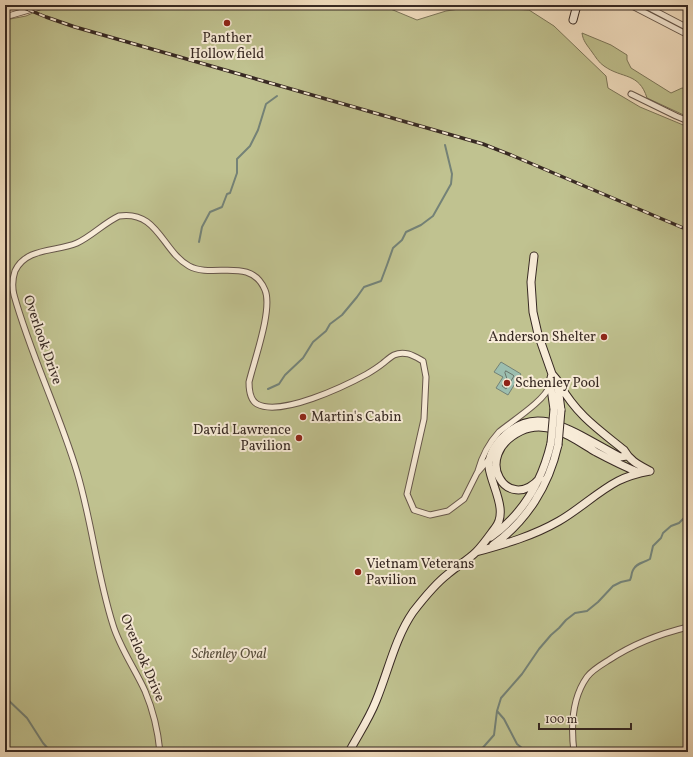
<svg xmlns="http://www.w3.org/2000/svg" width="693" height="757" font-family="Vollkorn,serif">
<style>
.green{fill:#c0c290;stroke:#7c765a}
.water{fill:#9cbeaf;stroke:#748277}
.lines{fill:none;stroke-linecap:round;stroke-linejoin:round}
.shore{stroke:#6a7469;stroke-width:1}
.stream{stroke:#748277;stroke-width:2}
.street-casing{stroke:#66574b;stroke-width:7}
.secondary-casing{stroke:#372923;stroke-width:9}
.street{stroke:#f8ecd8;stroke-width:5}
.secondary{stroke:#f8ecd8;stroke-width:7}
.rail-casing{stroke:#372923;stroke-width:3.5}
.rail{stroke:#f8ecd8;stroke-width:2;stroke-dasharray:6;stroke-linecap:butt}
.secondary-bridge-casing{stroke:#372923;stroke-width:9;stroke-linecap:butt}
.secondary-bridge{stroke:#f8ecd8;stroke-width:7}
.poi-dot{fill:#8f2418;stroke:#f8ecd8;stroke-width:1.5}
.labels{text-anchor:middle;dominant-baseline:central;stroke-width:4;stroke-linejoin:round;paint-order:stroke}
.poi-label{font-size:14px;fill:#372923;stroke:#f8ecd8;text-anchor:start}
.street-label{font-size:14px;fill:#372923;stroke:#f8ecd8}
.park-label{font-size:14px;font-style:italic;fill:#594f3e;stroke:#f8ecd8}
</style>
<rect width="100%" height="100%" fill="#f4e1c3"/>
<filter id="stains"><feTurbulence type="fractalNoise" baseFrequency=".005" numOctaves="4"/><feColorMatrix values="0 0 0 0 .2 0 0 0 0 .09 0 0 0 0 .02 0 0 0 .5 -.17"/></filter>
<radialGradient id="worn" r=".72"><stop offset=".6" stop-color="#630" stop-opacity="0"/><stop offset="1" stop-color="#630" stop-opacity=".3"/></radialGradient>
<path class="green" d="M51,5H381L417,20L446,11L472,7L529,10L554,26L606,76L608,88L640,107L688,127V752H5V20L26,16Z
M582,33L611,45L627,55V60L631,68L671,93L682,88L688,89V117L647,98C639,72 622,79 604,66C599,63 595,56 592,52C587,45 583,41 582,33Z"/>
<path class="water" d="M501,362L521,374L508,395L496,388L503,377L494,372Z"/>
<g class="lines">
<path class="shore" d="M506,371L513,375L514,376L506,389L502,386L507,379L505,373Z"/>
<path class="stream" d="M199,242L202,227L210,212L222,207L227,194L230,193L237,173V159L250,146L258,130L266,104L277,96
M268,389L279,384L285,375L303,358L313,342L326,331L330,324L342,315L357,297L364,287L381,281L387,265L393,248L402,240L406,232L421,225L433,216L451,184L452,174L445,145
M5,697L27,718L43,743L51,752
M497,711L504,719L517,744L527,752
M479,752L494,735L497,711L501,698L522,674L539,649L551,635L559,628L566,620L575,613L587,611L598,602L613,586L621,582L630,580C632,576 631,574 633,570C636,563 643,563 650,559L653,546L661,538L663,533L671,526L679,523L688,514"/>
<defs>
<path id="street" d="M630,5L688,35
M644,5L688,28
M5,17L46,5
M631,94L676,116L688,121
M478,471C482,456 489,443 499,432C511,422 547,399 549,386
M160,752C158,731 153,710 145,691C135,669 120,648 113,625C97,575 92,522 77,472C59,412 31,356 14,295C12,287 12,280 15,271C26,247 57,252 77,243C92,236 104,223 119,216C158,210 162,251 189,266C213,279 251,256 265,290C273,309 254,361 249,382C249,390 250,400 257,404C281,417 345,386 367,374C372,371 377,368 382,364C386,361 390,357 394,355C405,350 414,356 423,361L426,377L424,419L407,494L414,510L430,515L448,511L464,499L477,473L489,459
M574,752C571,728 572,698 587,677C592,670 601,665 609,660C633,644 659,634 688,627"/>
<path id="secondary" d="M573,20L577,5
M534,256L531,282L533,312L538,334L552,374L557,380L561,410
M552,374L550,382L554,409
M560,385C577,415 598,429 624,450C630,461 639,465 650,471
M540,478C508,515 470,456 521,431C548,418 574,439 596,452C611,460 625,467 640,473
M491,537C523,514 542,481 551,443
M493,545C527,521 549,485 558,445
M476,552C505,544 533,536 559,521C580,509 597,492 618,481C628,476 639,473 650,471
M349,752C358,735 369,719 376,701C388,672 395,638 413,612C423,599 435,584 448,574C457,566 468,560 476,552C483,545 489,536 495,528C509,511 491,485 489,467C488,455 496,443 505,435C531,411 555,422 582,436C595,443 607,450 620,457L627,456"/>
</defs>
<use href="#street" class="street-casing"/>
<use href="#secondary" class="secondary-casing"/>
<use href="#street" class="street"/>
<use href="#secondary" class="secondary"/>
<defs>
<path id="rail" d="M17,5L46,17L75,27L483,144L511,155L688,230"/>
</defs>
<use href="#rail" class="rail-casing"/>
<use href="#rail" class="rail"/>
<defs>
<path id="secondary-bridge" d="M551,443L554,409
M558,445L561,410"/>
</defs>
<use href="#secondary-bridge" class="secondary-bridge-casing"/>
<use href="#secondary-bridge" class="secondary-bridge"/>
</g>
<g class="poi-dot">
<circle cx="227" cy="23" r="4"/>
<circle cx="604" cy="337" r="4"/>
<circle cx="507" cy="383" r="4"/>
<circle cx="303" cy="417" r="4"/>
<circle cx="299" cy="438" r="4"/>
<circle cx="358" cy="572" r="4"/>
</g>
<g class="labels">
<g class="poi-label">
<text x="227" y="38" text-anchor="middle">Panther<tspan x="227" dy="16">Hollow field</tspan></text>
<text x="596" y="337" text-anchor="end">Anderson Shelter</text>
<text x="515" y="383">Schenley Pool</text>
<text x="311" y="417">Martin's Cabin</text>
<text x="291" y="430" text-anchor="end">David Lawrence<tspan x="291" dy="16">Pavilion</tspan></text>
<text x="366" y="564">Vietnam Veterans<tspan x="366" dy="16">Pavilion</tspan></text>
</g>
<g class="street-label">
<text transform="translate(42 340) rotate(71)">Overlook Drive</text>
<text transform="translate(142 658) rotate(67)">Overlook Drive</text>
</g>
<g class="park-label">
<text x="229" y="654">Schenley Oval</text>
</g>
</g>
<rect width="693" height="757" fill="none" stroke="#f4e1c3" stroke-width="20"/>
<rect x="6" y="6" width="681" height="745" fill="none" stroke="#372923" stroke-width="2"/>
<rect x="10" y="10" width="673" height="737" fill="none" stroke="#372923"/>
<path d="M539 723v6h92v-6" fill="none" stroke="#372923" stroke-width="2"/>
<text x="545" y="723" font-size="12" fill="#372923" stroke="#f8ecd8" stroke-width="3" paint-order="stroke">100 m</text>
<rect width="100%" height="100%" filter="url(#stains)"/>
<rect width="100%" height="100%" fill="url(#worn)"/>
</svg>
